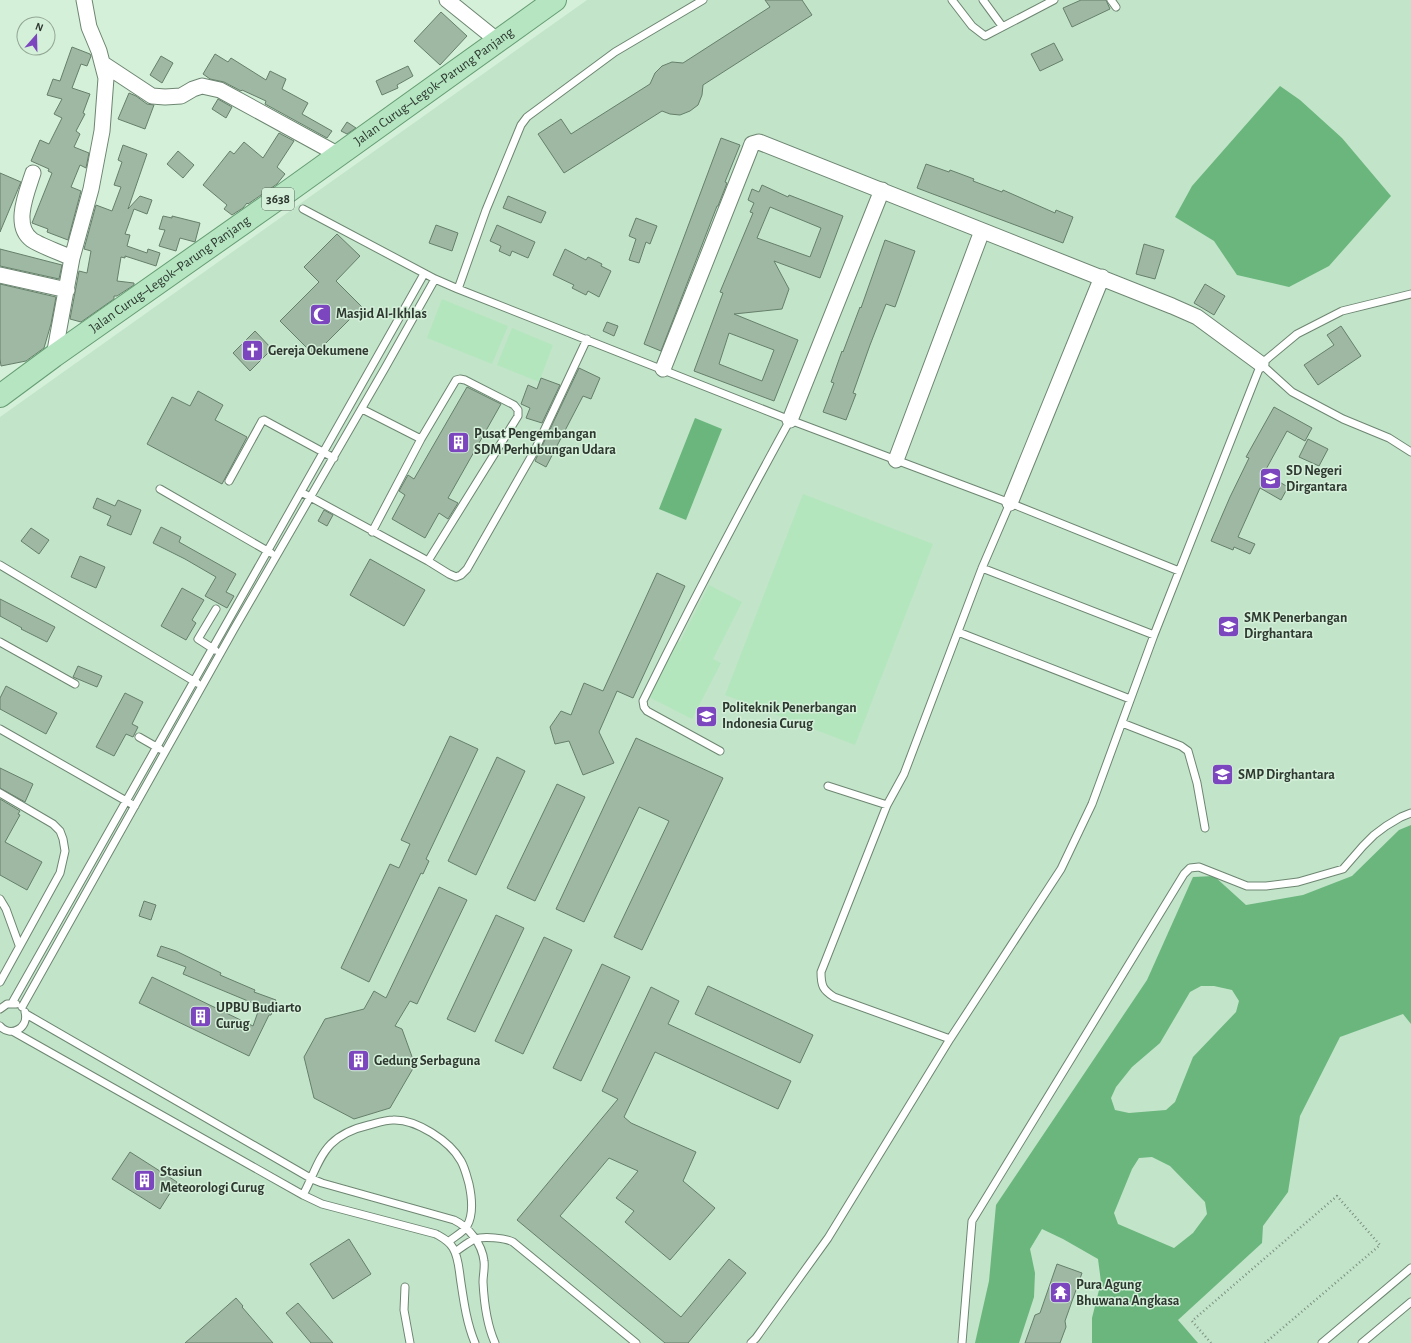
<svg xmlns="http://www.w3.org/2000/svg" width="1411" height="1343" font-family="'Alegreya Sans',sans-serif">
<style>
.built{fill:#c2e4c9}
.green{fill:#b4e6be}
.water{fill:#6ab67d;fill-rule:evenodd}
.building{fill:#9eb8a3;stroke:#667f6b;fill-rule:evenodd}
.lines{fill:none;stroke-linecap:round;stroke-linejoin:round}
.lane-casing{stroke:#6d8671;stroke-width:9}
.street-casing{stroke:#6d8671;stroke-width:17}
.primary-casing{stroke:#669d73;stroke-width:24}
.path{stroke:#7c8f80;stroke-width:2.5;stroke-dasharray:1 3;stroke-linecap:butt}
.lane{stroke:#fff;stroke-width:7}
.street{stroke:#fff;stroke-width:15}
.primary{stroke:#b5e5c1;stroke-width:22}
.labels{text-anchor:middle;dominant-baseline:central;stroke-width:3;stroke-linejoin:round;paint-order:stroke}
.shield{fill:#d4f0d9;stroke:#606f63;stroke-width:1}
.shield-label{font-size:13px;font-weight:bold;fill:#2e3830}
.street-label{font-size:14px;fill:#2e3830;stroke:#d4f0d9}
.poi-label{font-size:14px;font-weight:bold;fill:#2e3830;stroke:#d4f0d9;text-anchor:start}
</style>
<rect width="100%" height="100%" fill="#d4f0d9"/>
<path class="built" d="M587,0H1411V1343H0V417Z"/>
<path class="green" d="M442,299L508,326L492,364L427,338Z
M512,328L553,345L539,382L497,365Z
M803,494L933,544L855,745L725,695Z
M709,585L742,602L713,659L721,663L692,719L643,694L671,638L680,642Z"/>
<path class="water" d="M1280,86L1300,100L1342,138L1391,196L1329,266L1289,287L1237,275L1214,241L1175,217L1192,186Z
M695,418L722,429L686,520L659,509Z
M1411,825V1024L1403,1014L1340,1037L1300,1116L1288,1192L1263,1226L1262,1243L1178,1320L1198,1343H1092V1318L1101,1282L1098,1259L1063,1239L1042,1229L1030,1249L1035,1273L1034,1297L1019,1343H975L989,1281L996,1205L1147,980L1193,877L1214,876L1246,905L1303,895L1352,876L1399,830ZM1201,986H1214L1232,990L1239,1001L1236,1012L1193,1057L1175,1102L1166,1110L1129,1113L1115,1110L1111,1098L1116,1087L1132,1067L1160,1043L1190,992ZM1152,1157L1170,1166L1205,1202L1207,1214L1193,1233L1174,1248L1118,1224L1114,1213L1132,1169L1139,1158Z"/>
<path class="building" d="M765,0H802L812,15L703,85L702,95L698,105L690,111L680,115L670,114L662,111L564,173L538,134L561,119L571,134L650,84L655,73L662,66L672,62L683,63L770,7Z
M1081,0H1106L1110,9L1072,27L1063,8Z
M441,12L467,36L440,65L414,41Z
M1054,43L1063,60L1040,71L1031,54Z
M72,47L90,54L91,56L87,66L81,64L72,88L90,94L83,113L85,114L76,131L80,134L74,147L89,153L86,168L80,165L71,187L81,191L68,240L47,232L48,229L32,223L52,173L48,171L49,169L31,161L40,140L49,144L62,118L54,114L62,99L47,95L53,79L60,81Z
M215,54L228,62L231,58L266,80L270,71L286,79L282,89L308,103L302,114L332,131L327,138L265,104L266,101L242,90L241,91L224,82L210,79L203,74Z
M161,56L173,63L162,83L150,75Z
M408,66L413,76L397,85L398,88L382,95L376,81Z
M129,93L136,96L147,104L154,105L145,129L118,119Z
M218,99L232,107L226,118L212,109Z
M347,122L356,128L347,134L341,131Z
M279,133L294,141L277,167L285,174L277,184L248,204L247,203L243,208L232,215L224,209L227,205L203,185L230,151L234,154L244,142L263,158Z
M721,138L740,145L725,182L727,183L718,206H717L661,351L644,344Z
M123,145L147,154L128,209L140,196L152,200L147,214L134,209L125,234L130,235L127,246L147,253L148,249L160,253L156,266L125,256V258L121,257L117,281L134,283V285L117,296H114V299L81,322L70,319L79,271L87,273L91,251L84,249L96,205L112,211L121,187L114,185L122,162L118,160Z
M178,151L194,165L183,178L167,164Z
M926,164L949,172L950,170L974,179L973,181L1002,192L1003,190L1055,213L1056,210L1073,217L1063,243L917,188Z
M0,173L21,182L0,232Z
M762,185L788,197L789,195L843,216L820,278L774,261L789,289L782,309L734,314L798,340L774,401L694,371L723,293L720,292L753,213L750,212L754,203L748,200L752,189L759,192ZM770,207L821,228L810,257L757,238ZM729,333L774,350L762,381L719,364Z
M508,196L546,212L541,223L503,208Z
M163,216L172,218V216L200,223L195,242L180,238L176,251L159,246L165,230L159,229Z
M636,218L657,226L650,244L646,242L639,263L629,260L636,239L629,236Z
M436,225L458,233L452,251L429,243Z
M497,225L535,242L528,258L512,251L510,256L499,251L501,246L490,241Z
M337,234L360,256L336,281L362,307L314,355L280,321L319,282L304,267Z
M885,240L915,251L895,307L886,304L870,345L853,393L856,394L846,420L823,412L834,383L831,382L842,351L843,352L860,307L861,308Z
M1144,244L1164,250L1155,279L1136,274Z
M0,249L62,265L59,279L0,266Z
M565,249L586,260L588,257L602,264L601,266L611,271L599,297L588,291L586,295L572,288L574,285L553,275Z
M0,284L56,297L51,324L44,348L26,361L1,366L0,359Z
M1205,284L1225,296L1214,315L1194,303Z
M607,322L618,326L614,336L603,331Z
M1341,326L1361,356L1318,385L1304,365L1334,345L1327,335Z
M255,331L272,349L250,371L233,353Z
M579,368L600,378L591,399L583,396L546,467L535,461Z
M541,378L560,385L542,423L526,418L530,408L521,404L528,385L537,389Z
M467,387L501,404L448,498L458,503L448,519L439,513L425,538L392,519L405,495L399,491L408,475L414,479Z
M198,391L223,405L215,420L247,437L222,484L147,444L172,397L190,406Z
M1274,407L1312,428L1305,441L1287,431L1264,473L1288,487L1281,500L1260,488L1238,537L1255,544L1250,554L1234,547L1233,550L1211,541L1230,497L1249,458L1246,457Z
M1308,439L1328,449L1319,466L1299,457Z
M97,498L115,506L118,500L141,510L131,535L107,525L111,516L93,508Z
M324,510L333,515L327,526L318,521Z
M161,527L181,537L179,542L236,574L226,592L234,596L227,608L205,596L216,577L185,559L153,543Z
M31,528L49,540L39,554L21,541Z
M80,556L105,567L96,588L71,577Z
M370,559L425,590L404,626L350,595Z
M657,573L685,586L633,698L617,691L599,732L614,763L583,775L569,741L555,744L550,727L561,711L571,715L584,683L603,691Z
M182,588L204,600L192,620L196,623L186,640L161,626Z
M0,599L55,627L47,642L21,629L22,628L0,616Z
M78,666L102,676L97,687L73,677Z
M6,686L57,713L46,734L0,709V698Z
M125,693L143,702L132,724L138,727L133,737L126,734L114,756L96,747Z
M450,736L478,749L426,859L429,861L423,874L421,873L369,982L341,968L390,864L399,868L410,844L401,840Z
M636,738L723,778L642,950L614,937L669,821L639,807L584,922L556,909Z
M497,757L525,771L476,875L448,861Z
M0,768L33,784L25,802L0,788Z
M557,784L585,797L535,901L507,888Z
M0,799L20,811L18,814L20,815L5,842L42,862L27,890L0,875Z
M439,887L467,900L417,1004L410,1001L395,1026L402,1029L415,1065L390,1108L354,1119L314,1098L304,1057L325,1019L364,1009L374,991L386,998Z
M144,901L156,905L151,920L139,916Z
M496,915L524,928L475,1032L447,1019Z
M544,937L572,950L523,1054L495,1041Z
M161,946L176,951L221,973L220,975L255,990L254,992L276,1000L271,1015H269L249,1056L139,1003L152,977L253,1026L260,1006L183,974L186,967L157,956Z
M602,964L630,977L581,1081L553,1068Z
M708,986L813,1035L800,1063L695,1014Z
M651,987L679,1001L668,1024L791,1081L778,1109L655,1052L624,1117L631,1123L696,1152L683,1181L715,1208L670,1260L625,1222L634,1211L616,1198L638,1171L609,1158L560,1216L681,1317L729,1259L746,1273L688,1343H665L517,1220L618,1099L602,1091Z
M130,1152L177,1182L160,1209L112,1179Z
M349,1239L371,1274L333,1299L310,1264Z
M1057,1264L1082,1273L1065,1321L1066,1327L1060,1343H1025L1035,1315L1040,1313Z
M236,1298L243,1306L242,1307L273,1343H185Z
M298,1303L333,1343H311L286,1313Z"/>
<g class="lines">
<defs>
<path id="lane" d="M952,0L972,26L985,36L1054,0
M983,0L1002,26
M1111,0L1116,7
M303,209L435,279L458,289L790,420L1010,503L1179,571
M458,289L486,210L521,125L527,117L615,52L703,0
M1261,364L1292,392L1343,419L1389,438L1411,452
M362,409L421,439
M229,481L262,421L264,420L334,458
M160,489L271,553
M301,492L428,561L449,574L456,577L461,575L467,569L535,450L587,339
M372,532L421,439L456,380L460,379L465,380L514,405L518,410V416L428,561
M0,565L197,683
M982,568L1154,635
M958,632L1130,699
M0,642L75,684
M215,650L198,639L216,609
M1122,723L1181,746L1188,751L1197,783L1205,828
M0,729L135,806
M139,737L160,749
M720,751L647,711L644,707L643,701C690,606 739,513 790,420
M828,786L887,805
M0,793L53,824L60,831L63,839L65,851L60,873L0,982
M0,899L6,909L19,945
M12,1003L424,274
M22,1007L234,629L385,368L435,279
M0,1009L7,1004H16
M26,1014L312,1179L322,1183L454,1220C469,1227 482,1244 484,1261C485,1268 483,1275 483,1282C484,1302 487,1325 495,1343
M0,1026C11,1038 29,1028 25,1012
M14,1032L303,1195L322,1204L436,1234C443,1238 449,1241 453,1248C459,1258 459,1271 461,1283C464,1303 467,1324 475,1343
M950,1039L834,997C823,990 821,986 821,972L887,805L904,774L982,568L1010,503
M303,1195C312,1179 318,1157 331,1144C341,1134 356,1128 369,1125C377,1123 385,1120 393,1120C416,1119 450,1141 461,1161C465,1168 467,1177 469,1184C472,1198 474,1214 467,1226C464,1232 454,1237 448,1242
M455,1252C461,1248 468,1242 475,1239C484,1236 505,1238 513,1242L636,1343
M405,1287L404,1310L410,1343
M751,1343L756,1338L828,1238L950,1039L1061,869L1092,804L1154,635L1261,364L1297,334L1342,311L1411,294
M962,1343L972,1221L1184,874L1190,868L1199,867L1247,886H1266L1298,882L1343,869L1363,846L1374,835L1386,826L1401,817L1411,813
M1322,1343L1411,1268
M1362,1343L1411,1302"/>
<path id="street" d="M447,0L498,41
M102,63L152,96L165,97L181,96L193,89L202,86L220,90L339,155
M33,173C27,192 12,226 32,240C41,246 61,253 72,258
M0,275L67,290
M54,356L72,258L91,189L102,131L106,78L99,51L89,27L84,0
M663,369L749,152L752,144L759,142L1172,306L1197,317L1261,364
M790,420L882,190
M896,460L982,231
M1010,503L1102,277"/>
<g id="primary">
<path id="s1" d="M0,396L54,356L283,195L555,0"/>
</g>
</defs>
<use href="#lane" class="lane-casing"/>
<use href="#street" class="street-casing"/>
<use href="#primary" class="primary-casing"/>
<path class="path" d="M1211,1343L1192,1321L1337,1196L1380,1245L1265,1343"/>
<use href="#lane" class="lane"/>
<use href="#street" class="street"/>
<use href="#primary" class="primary"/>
</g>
<defs>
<symbol id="mosque-square" viewBox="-11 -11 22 22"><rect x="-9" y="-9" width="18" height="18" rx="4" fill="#7c46be" stroke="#d4f0d9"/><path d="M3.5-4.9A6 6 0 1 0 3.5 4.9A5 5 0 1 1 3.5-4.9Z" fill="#fff"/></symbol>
<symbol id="church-square" viewBox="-11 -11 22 22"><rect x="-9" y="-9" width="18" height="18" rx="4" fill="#7c46be" stroke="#d4f0d9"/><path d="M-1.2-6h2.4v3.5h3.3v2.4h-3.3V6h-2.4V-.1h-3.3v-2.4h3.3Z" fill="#fff"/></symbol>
<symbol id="building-square" viewBox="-11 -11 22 22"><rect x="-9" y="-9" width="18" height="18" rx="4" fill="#7c46be" stroke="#d4f0d9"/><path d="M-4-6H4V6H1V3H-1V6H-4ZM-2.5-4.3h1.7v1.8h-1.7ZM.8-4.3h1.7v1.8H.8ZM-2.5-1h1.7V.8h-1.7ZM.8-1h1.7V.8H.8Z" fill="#fff"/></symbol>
<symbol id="school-square" viewBox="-11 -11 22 22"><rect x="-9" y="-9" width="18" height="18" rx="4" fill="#7c46be" stroke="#d4f0d9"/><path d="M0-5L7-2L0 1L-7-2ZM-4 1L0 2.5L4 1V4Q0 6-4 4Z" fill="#fff"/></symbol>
<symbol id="university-square" viewBox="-11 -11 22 22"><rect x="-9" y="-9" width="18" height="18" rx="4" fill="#7c46be" stroke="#d4f0d9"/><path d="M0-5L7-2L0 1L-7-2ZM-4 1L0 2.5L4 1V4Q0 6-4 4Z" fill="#fff"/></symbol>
<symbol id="temple-square" viewBox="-11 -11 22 22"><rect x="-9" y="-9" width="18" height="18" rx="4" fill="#7c46be" stroke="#d4f0d9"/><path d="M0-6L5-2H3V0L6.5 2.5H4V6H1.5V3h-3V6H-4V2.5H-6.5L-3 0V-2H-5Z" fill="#fff"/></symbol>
</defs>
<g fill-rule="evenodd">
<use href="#mosque-square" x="308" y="302" width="25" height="25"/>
<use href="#church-square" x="240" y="338" width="25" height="25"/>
<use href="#building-square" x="446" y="430" width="25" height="25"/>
<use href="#school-square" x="1258" y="466" width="25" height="25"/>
<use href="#school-square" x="1216" y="614" width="25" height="25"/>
<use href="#university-square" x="694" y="704" width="25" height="25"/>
<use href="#school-square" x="1210" y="762" width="25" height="25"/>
<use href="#building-square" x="188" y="1004" width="25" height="25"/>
<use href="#building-square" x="346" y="1048" width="25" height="25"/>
<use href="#building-square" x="132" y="1168" width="25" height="25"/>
<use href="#temple-square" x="1048" y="1280" width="25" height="25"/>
</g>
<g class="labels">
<rect class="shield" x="262" y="188" width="32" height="22" rx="3"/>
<g class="shield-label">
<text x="278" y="199">3638</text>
</g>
<g class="street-label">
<text stroke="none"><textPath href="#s1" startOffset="533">Jalan Curug–Legok–Parung Panjang</textPath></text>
<text stroke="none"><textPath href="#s1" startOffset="209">Jalan Curug–Legok–Parung Panjang</textPath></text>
</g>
<g class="poi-label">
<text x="336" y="314">Masjid Al-Ikhlas</text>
<text x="268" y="351">Gereja Oekumene</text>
<text x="474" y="434">Pusat Pengembangan<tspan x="474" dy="16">SDM Perhubungan Udara</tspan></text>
<text x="1286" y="471">SD Negeri<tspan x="1286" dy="16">Dirgantara</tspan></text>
<text x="1244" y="618">SMK Penerbangan<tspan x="1244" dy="16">Dirghantara</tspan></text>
<text x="722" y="708">Politeknik Penerbangan<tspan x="722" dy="16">Indonesia Curug</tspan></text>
<text x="1238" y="775">SMP Dirghantara</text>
<text x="216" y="1008">UPBU Budiarto<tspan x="216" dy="16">Curug</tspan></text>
<text x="374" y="1061">Gedung Serbaguna</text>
<text x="160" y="1172">Stasiun<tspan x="160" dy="16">Meteorologi Curug</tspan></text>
<text x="1076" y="1285">Pura Agung<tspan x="1076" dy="16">Bhuwana Angkasa</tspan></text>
</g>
</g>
<g transform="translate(36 36) rotate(20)"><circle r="19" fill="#d4f0d9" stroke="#92a695"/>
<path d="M0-3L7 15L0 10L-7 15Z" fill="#7c46be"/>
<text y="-6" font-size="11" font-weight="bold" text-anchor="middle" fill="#2e3830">N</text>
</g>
</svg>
